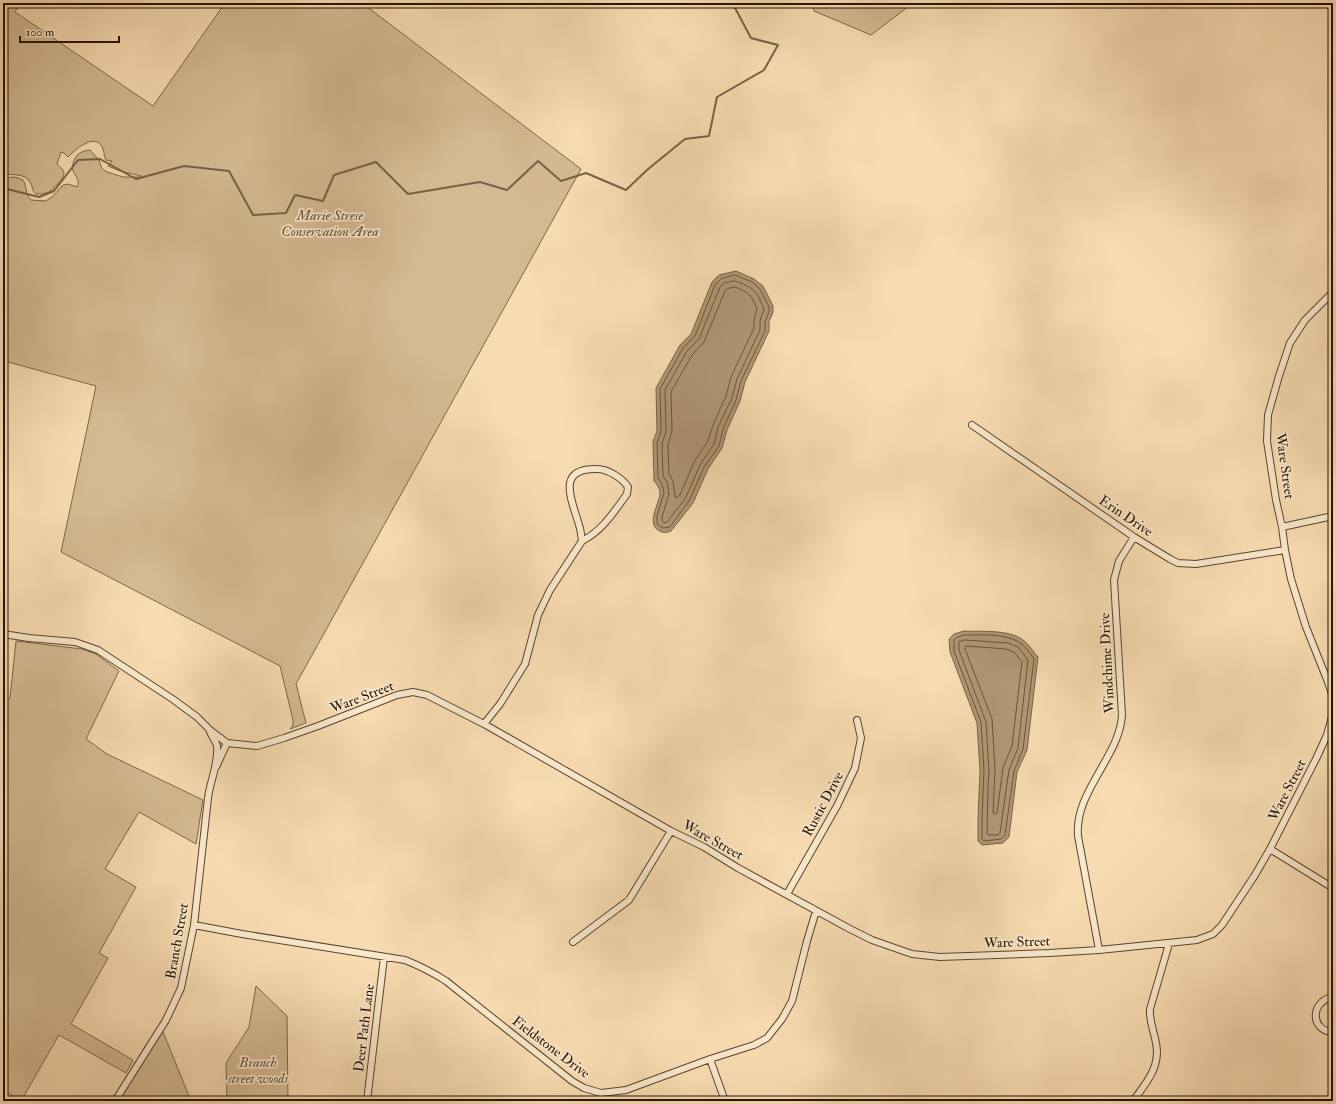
<svg xmlns="http://www.w3.org/2000/svg" width="1336" height="1104" font-family="'IM FELL Double Pica',serif">
<style>
.green{fill:#d4ba93;stroke:#7c664a}
.water{fill:#b09775;stroke:#786247}
.lines{fill:none;stroke-linecap:round;stroke-linejoin:round}
.shore{stroke:#6a543b;stroke-width:1}
.stream{stroke:#786247;stroke-width:2}
.street-casing{stroke:#59442d;stroke-width:8}
.street{stroke:#fae8cc;stroke-width:6}
.labels{text-anchor:middle;dominant-baseline:central;stroke-width:3.5;stroke-linejoin:round;paint-order:stroke}
.park-label{font-size:14px;font-style:italic;fill:#624d34;stroke:#fae8cc}
.street-label{font-size:14px;fill:#241201;stroke:#fae8cc}
</style>
<rect width="100%" height="100%" fill="#f8dcb1"/>
<filter id="stains"><feTurbulence type="fractalNoise" baseFrequency=".005" numOctaves="4"/><feColorMatrix values="0 0 0 0 .2 0 0 0 0 .09 0 0 0 0 .02 0 0 0 .5 -.17"/></filter>
<radialGradient id="worn" r=".72"><stop offset=".6" stop-color="#630" stop-opacity="0"/><stop offset="1" stop-color="#630" stop-opacity=".3"/></radialGradient>
<path class="green" d="M3,3H21L15,12L153,106L225,3H362L581,169L296,684L306,723L290,729L293,725V720L280,666L61,552L96,386L8,362L3,384V178L15,177L23,180C27,186 25,194 31,200L46,201L53,196L63,185L68,184L77,187C81,180 74,175 72,168C74,157 78,151 90,150L99,160L102,169L107,172L123,177H140L141,176L120,171L108,166L112,161L106,160C103,155 105,150 101,145C92,134 75,150 68,157L64,153L61,152L57,164C60,167 64,169 64,174C64,179 53,189 49,192C45,194 40,194 36,194C32,191 33,187 30,182C25,173 12,175 3,174Z
M812,3H913L871,35L814,11Z
M16,641L82,649L96,654L119,671L86,739L107,754L203,800L196,844L139,812L105,869L136,887L99,953L108,958L71,1024L133,1060L126,1073L59,1035L21,1101L3,1090V701L10,698Z
M256,986L287,1016L288,1101H227L226,1063L249,1027Z
M161,1027L191,1101H112Z"/>
<path class="water" d="M736,271L754,279L763,286L773,306V312L769,322V331L745,382L740,401L727,430L722,448L708,469L693,503L671,531C669,532 664,533 662,532C643,526 661,502 660,492C659,487 657,484 654,481L653,442L657,431L656,388L680,345L691,334L712,282L719,275Z
M964,631C981,632 1009,629 1023,640C1029,644 1033,652 1038,657L1027,750L1017,772L1009,837L1003,843L982,845L978,841V819L980,770L977,723L950,652L949,639L954,634Z"/>
<g class="lines">
<path class="shore" d="M735,275L752,282L760,289L769,307V312L765,322V331L741,381L736,400L723,429L719,446L704,467L689,501L670,527L663,528L658,525L657,522V516L664,493L662,484L658,478L657,443L661,431L660,389L683,348L695,336L715,285L721,279Z
M735,281C754,288 756,290 764,309L760,321V330L737,379L732,398L718,427L714,444L700,465L685,499L667,522L664,523L662,521V517L669,494L667,482L663,476L662,444L666,431L665,390L687,351L699,339L720,287L724,283Z
M735,287C750,293 751,294 757,309L754,320V328L731,377L726,396L713,425L708,441L694,462L680,495L676,498L675,496L673,481L669,474L668,445L672,431L671,392L692,355L704,342L725,291L727,289Z
M964,635C982,635 1003,633 1019,642C1025,646 1030,653 1034,659L1023,749L1014,771L1005,835L1001,839L984,841L982,839V819L984,770L981,722L954,651V640L956,638Z
M965,640L1008,643L1018,647L1028,660L1018,748L1009,770L1000,833L998,835H989L987,834L988,785L989,770L986,722L959,650V642Z
M967,646L1006,649L1014,652L1022,662L1012,746L1003,768L997,813L995,814L993,813L995,770L992,719L965,649V647Z"/>
<path class="stream" d="M3,188L39,197L54,191L78,160L100,159L136,179L184,166L229,171L253,215L286,213L295,195L323,201L334,175L376,162L408,194L480,182L507,190L538,161L561,181L586,173L626,190L647,170L685,139L709,136L717,97L764,70L778,45L751,38L734,6V3"/>
<defs>
<path id="street" d="M1333,292L1305,320L1290,343L1279,376L1268,415L1267,441L1276,500L1282,527L1285,550L1291,579L1306,627L1328,682L1333,697V703
M972,425L1134,537L1170,559L1178,563L1196,564L1285,550
M1282,527L1333,516
M3,634L29,638L75,642L98,650L174,700L197,717L211,731L227,743L257,746L284,738L318,726L397,695L413,692L427,695L484,724L671,831L704,847L738,868L850,929L872,940L912,954L940,957L1049,953L1099,950L1197,940L1213,934L1222,925L1255,875L1270,849L1316,759L1327,735L1333,713
M484,724L500,704L525,664L538,615L550,590L582,541C602,531 614,512 627,494L628,487C622,478 608,469 597,469C555,468 572,500 579,525C581,530 581,536 582,541
M216,767L227,743
M1270,849L1333,888
M787,894L837,806L855,768L861,738L857,720
M194,925L242,934L405,960C420,966 432,972 446,981L572,1081L584,1088L601,1093L626,1090L710,1059L754,1045L767,1038L782,1019L792,1001L807,941L816,911
M573,942L629,900L671,831
M1099,950L1078,836C1074,792 1120,756 1122,715L1114,580L1119,561L1134,537
M1333,997C1310,1001 1310,1031 1333,1032
M710,1059L725,1101
M115,1101L166,1020L181,988L194,925L208,798C210,781 219,763 217,746C216,742 212,736 210,732
M367,1101L384,957
M1133,1101C1146,1083 1161,1067 1156,1043C1154,1031 1149,1021 1150,1009L1169,944"/>
</defs>
<use href="#street" class="street-casing"/>
<use href="#street" class="street"/>
</g>
<g class="labels">
<g class="park-label">
<text x="330" y="215">Marie Strese<tspan x="330" dy="16">Conservation Area</tspan></text>
<text x="258" y="1062">Branch<tspan x="258" dy="16">street woods</tspan></text>
</g>
<g class="street-label">
<text transform="translate(1285 466) rotate(82)">Ware Street</text>
<text transform="translate(1126 516) rotate(34)">Erin Drive</text>
<text transform="translate(1107 663) rotate(-93)">Windchime Drive</text>
<text transform="translate(362 697) rotate(-21)">Ware Street</text>
<text transform="translate(1287 790) rotate(-63)">Ware Street</text>
<text transform="translate(823 804) rotate(-62)">Rustic Drive</text>
<text transform="translate(713 840) rotate(29)">Ware Street</text>
<text transform="translate(177 941) rotate(-80)">Branch Street</text>
<text transform="translate(1017 942) rotate(-2)">Ware Street</text>
<text transform="translate(364 1028) rotate(-83)">Deer Path Lane</text>
<text transform="translate(551 1047) rotate(37)">Fieldstone Drive</text>
</g>
</g>
<rect width="1336" height="1104" fill="none" stroke="#f8dcb1" stroke-width="16"/>
<rect x="4" y="4" width="1328" height="1096" fill="none" stroke="#241201" stroke-width="2"/>
<rect x="8" y="8" width="1320" height="1088" fill="none" stroke="#241201"/>
<path d="M20 36v6h99v-6" fill="none" stroke="#241201" stroke-width="2"/>
<text x="26" y="36" font-size="12" fill="#241201" stroke="#fae8cc" stroke-width="3" paint-order="stroke">100 m</text>
<rect width="100%" height="100%" filter="url(#stains)"/>
<rect width="100%" height="100%" fill="url(#worn)"/>
</svg>
